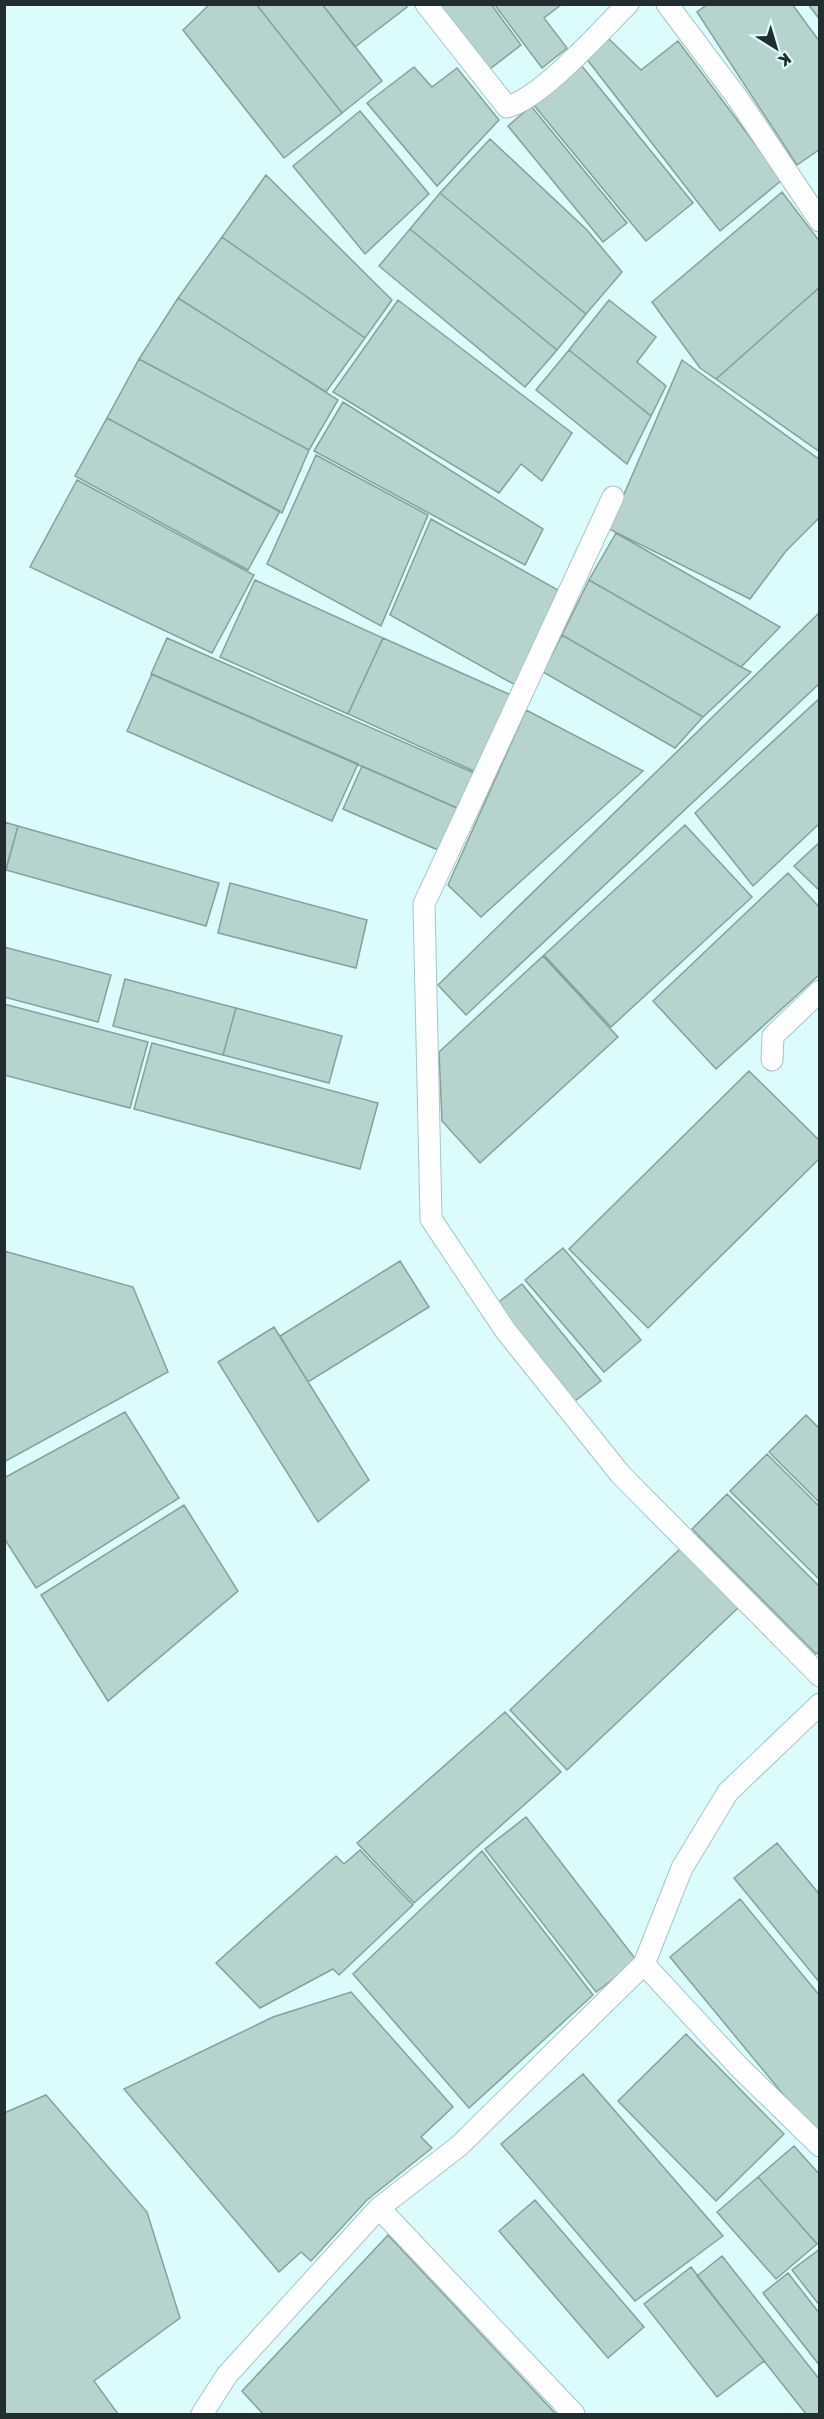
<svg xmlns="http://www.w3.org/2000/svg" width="824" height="2419" font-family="Rubik,sans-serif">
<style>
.building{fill:#b6d3cd;stroke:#86a19b;stroke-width:1.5}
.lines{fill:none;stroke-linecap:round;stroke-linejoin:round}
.minor-casing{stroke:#a8c5c8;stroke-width:23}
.minor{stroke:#fff;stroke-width:21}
</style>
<rect width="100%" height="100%" fill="#dcfbfd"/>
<path class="building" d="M210,4H256L342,113L284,158L183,30Z
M256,4H322L382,81L342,113Z
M322,4H405L407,7L355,47Z
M434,4H491L521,45L486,72Z
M494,4H562L544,18L567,48L542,68Z
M708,4H792L820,42V149L797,165L697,12Z
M808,4H820V20Z
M609,39L641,70L678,41L782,180L720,231L586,58Z
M581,65L693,203L646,241L533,104Z
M414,67L432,87L457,68L499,120L437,186L367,103Z
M531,106L627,223L603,242L508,126Z
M360,111L429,194L365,254L293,166Z
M490,139L587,230L622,272L586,314L440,193Z
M266,175L392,300L365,338L222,237Z
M782,192L820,242V287L716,379L700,368L652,302Z
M440,193L586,314L557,350L410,229Z
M410,229L557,350L525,387L379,266Z
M222,237L365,338L326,392L178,298Z
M820,287V452L716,379Z
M178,298L338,400L309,450L139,359Z
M398,300L572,433L542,481L521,464L499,493L333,392Z
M609,300L656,337L637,362L666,386L651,416L569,350Z
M569,350L651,416L627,464L536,390Z
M139,359L309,450L282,513L107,418Z
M682,360L820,460V517L786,551L750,599L609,529Z
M343,402L543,529L525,565L314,451Z
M107,418L280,511L248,570L75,476Z
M316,455L428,515L381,626L267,564Z
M77,480L254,575L212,653L30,567Z
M431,519L558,590L517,686L390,615Z
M616,533L780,627L741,667L589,580Z
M255,580L383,638L348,714L220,657Z
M589,580L741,667L751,672L703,717L562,635Z
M820,612V683L466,1015L438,985Z
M562,635L703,717L675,748L543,672Z
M167,638L474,773L459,809L151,674Z
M383,638L511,695L476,772L348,714Z
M152,674L358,764L332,821L127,731Z
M820,698V823L753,886L695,813Z
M526,710L643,771L481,917L448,885Z
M362,766L464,811L445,853L343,809Z
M4,822L18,826L4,876Z
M685,825L752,897L611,1027L544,955Z
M18,826L219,883L206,926L6,870Z
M820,842V891L794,866Z
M788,873L820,908V974L716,1069L653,1001Z
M230,883L367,920L356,968L218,933Z
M4,947L111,975L98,1022L4,997Z
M543,956L618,1037L480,1163L442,1121L439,1052Z
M125,979L236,1008L223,1055L113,1026Z
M4,1004L148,1042L130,1108L4,1075Z
M236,1008L342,1036L329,1083L223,1055Z
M152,1043L378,1103L360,1169L134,1109Z
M749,1071L820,1141V1158L648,1328L569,1249Z
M563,1248L641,1340L604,1372L525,1280Z
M4,1251L133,1287L168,1372L4,1462Z
M400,1261L429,1307L308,1382L280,1336Z
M522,1284L601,1381L575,1401L496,1304Z
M274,1327L369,1480L318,1522L218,1362Z
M125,1412L179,1498L36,1588L4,1538V1478Z
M806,1415L820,1429V1503L769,1452Z
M767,1454L820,1507V1580L730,1491Z
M727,1494L820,1587V1651L816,1654L692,1529Z
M184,1505L238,1591L108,1701L41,1595Z
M682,1547L739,1607L567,1770L510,1710Z
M505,1712L561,1772L414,1903L357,1843Z
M526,1817L637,1961L596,1992L485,1849Z
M777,1843L820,1895V1983L734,1878Z
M360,1850L413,1905L339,1975L333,1969L260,2008L216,1963L336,1856L344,1864Z
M482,1851L593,1995L469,2108L353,1974Z
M740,1899L820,1996V2129L815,2133L670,1957Z
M351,1992L453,2107L421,2137L432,2148L367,2200L311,2261L301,2252L279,2272L124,2089L273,2017Z
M686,2034L784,2134L716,2201L618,2101Z
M583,2074L723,2236L635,2301L501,2144Z
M46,2095L147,2212L180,2318L94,2381L118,2414H4V2113Z
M794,2146L820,2175V2242L817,2244L758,2177Z
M758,2177L817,2244L776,2279L717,2212Z
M535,2200L644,2327L608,2358L499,2231Z
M388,2235L556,2414H263L242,2391Z
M820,2249V2306L792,2270Z
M722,2256L820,2380V2414H806L697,2276Z
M691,2267L764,2361L717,2397L644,2304Z
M788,2273L820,2314V2366L763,2293Z"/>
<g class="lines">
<defs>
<path id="minor" d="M426,4L507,107C543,97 599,32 628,4
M667,4L736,96L820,221
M613,497L424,904L431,1219L505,1330L621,1475L820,1676
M772,1060L773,1036L820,991
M644,1964L739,2067L820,2146
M379,2208L574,2414
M202,2414L227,2375L379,2208L459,2146L644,1964L682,1868L728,1792L820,1704"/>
</defs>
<use href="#minor" class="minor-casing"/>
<use href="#minor" class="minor"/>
</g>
<rect width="824" height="2419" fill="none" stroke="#212d2e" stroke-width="12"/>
<g transform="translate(776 48) rotate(143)" stroke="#dcfbfd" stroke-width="4.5" paint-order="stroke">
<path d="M0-4.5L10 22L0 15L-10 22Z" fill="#212d2e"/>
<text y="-9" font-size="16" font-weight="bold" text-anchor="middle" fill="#212d2e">K</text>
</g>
</svg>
